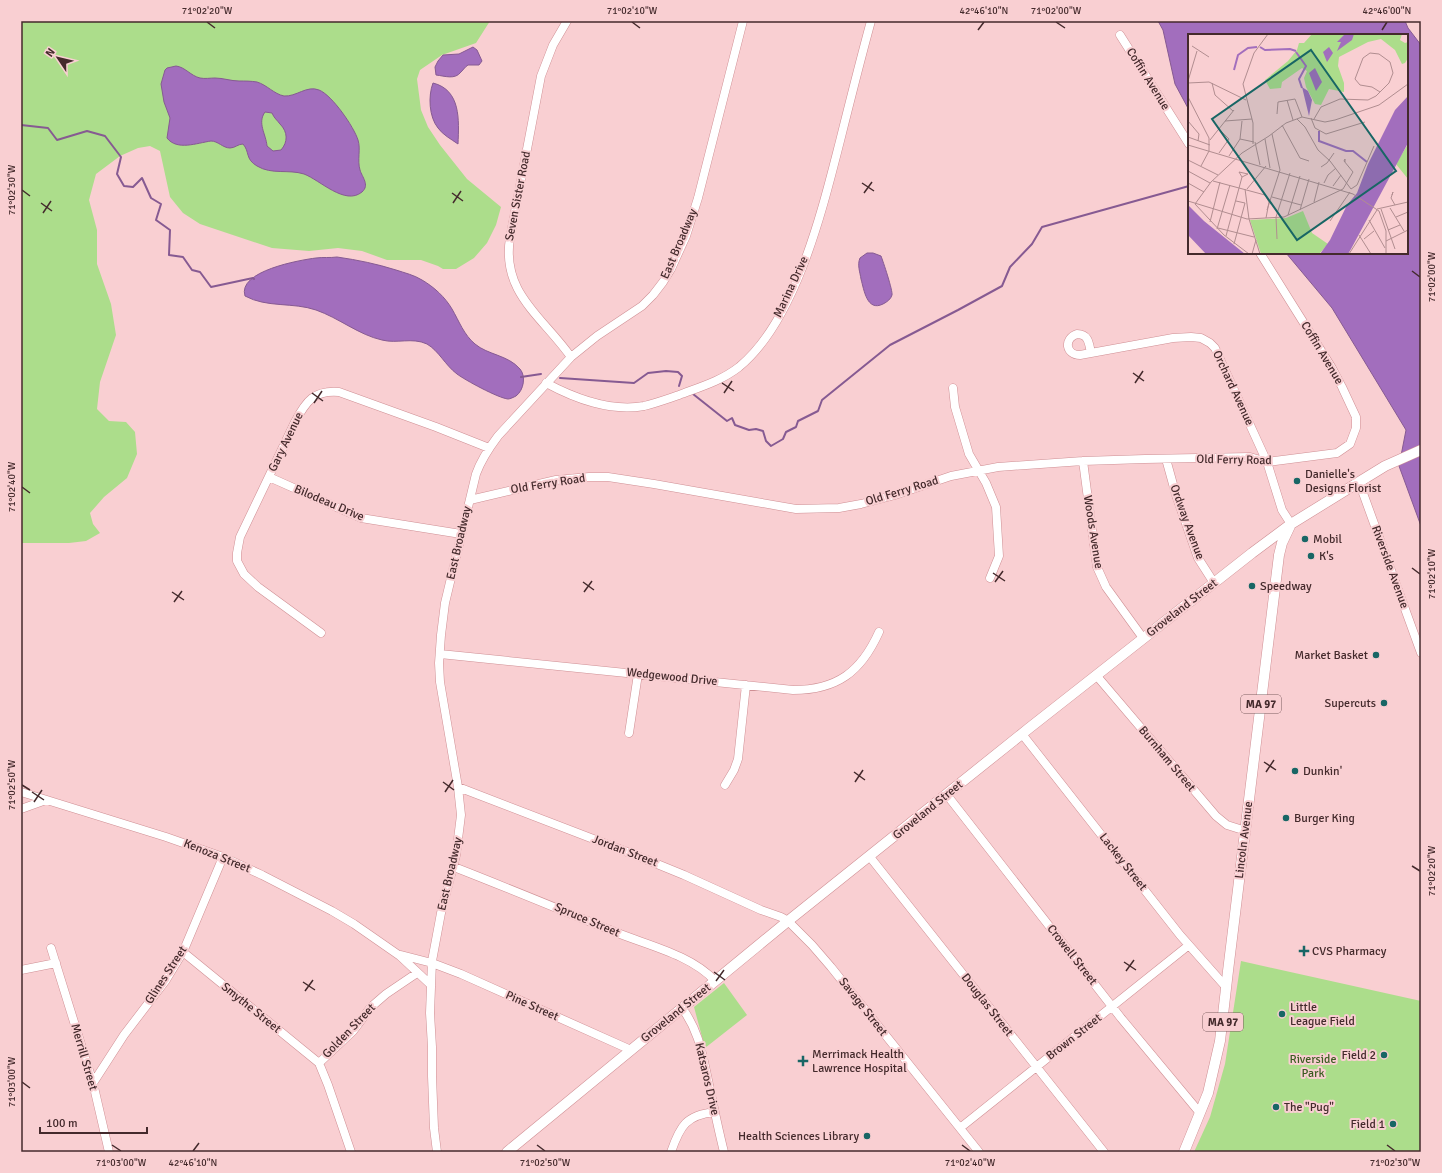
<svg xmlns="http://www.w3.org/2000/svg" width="1442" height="1173" font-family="Signika,sans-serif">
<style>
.green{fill:#acdd8b}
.water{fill:#a26ebd;stroke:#865a92;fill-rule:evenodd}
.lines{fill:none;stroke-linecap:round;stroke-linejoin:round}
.stream{stroke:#865a92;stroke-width:2}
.minor-casing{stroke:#cf8f94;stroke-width:9}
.major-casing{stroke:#cf8f94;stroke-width:11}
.minor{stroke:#fff;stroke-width:8}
.major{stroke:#fff;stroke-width:10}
.ticks{fill:none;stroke:#442a2c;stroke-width:1.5}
.poi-dot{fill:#186665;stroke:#f9cfd2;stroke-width:1.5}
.labels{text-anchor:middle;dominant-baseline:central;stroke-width:4;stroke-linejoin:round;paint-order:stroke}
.shield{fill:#f9cfd2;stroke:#7a5c5e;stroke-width:1}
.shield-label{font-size:11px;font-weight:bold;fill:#442a2c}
.street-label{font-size:12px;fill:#442a2c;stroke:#f9cfd2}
.poi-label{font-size:12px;fill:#442a2c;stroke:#f9cfd2;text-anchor:start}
.park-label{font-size:12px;fill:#3b5c21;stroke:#f9cfd2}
.inset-river{fill:none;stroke:#a26ebd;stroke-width:2}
.inset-road{fill:none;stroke:#b18d90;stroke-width:1}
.view{fill:#186665;fill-opacity:0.15;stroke:#186665;stroke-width:2}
.inset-edge{fill:none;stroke:#442a2c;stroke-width:2}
.neatline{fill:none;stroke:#442a2c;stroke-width:1.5}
.ticks-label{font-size:10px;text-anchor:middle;fill:#442a2c}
</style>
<rect width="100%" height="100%" fill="#f9cfd2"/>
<path class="green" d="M21,21H490L476,43L442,55L420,70L417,79L421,110L428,127L440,145L467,179L501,207L496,225L487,243L474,258L456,269H443L438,266L421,260H387L362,251L338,248L309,251L272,248L200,224L183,213L170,197L160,151L150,146L138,148L120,156L96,174L89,200L97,230V264L111,304L116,335L100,382L97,409L109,421L126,422L135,432L137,454L127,478L104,497L90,513L93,524L100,533L86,541L69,543H21Z
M1241,961L1421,1001V1152H1194L1210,1117L1225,1064Z
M724,983L747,1015L705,1048L694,1007Z"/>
<path class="water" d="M1158,21H1405L1408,28L1421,45V526L1399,466L1406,430L1332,308L1286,253H1407V35H1189V110L1175,84L1163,30Z
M473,47L477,50L482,61L479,65H468C465,67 464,69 461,72C455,80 445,76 436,75L435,67L438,61L443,55L459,54Z
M176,66C185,67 191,76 200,78C205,79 210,78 215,78C223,78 231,81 239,81C245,81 251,81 257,82C267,85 274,94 284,96C296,97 307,85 319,90C332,95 354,127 358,140C361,149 357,160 360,170C362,177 370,185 362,192C345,206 320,180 304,174C288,169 272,175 257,166C245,159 250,152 243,144C238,144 235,148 230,148C223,148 218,141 211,141C197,143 177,151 167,138L170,118L164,102L161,84L165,70L167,68ZM265,112L272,113C274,118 277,120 280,124C288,132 288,142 281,150L273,151L267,146C266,134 257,123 265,112Z
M433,83C461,90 459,120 458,144C451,139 443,135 438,128C429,117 428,96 433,83Z
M867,253H873L881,256C883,261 893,291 892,295C891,299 887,302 883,304C867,312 864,290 861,279C860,272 857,265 860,258Z
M337,257C358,260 377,264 396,270C405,273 414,275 422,280C434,287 445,297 452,309C459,321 464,335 475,344C488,355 508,355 520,369C526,376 524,390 516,396C514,397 510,399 508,399C498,398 465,380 457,374C445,365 439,351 427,344C412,337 397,344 382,340C359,335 339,318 316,310C293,302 267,308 245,296C237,271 300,260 316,258C323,257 330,258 337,257Z"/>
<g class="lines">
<path class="stream" d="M21,125L48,128L57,140L87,131L105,136L121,157L117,174L124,186L133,187L142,178L151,198L161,204L156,220L170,230L169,255L183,257L192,270L200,272L211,287L253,278L254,279
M521,377L541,374
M560,378L634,383L648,373L666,371L678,372L682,376L679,386
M693,394L727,421L732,418L735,425L749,430L756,429L763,431L766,441L771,446L783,439L786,432L796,427L798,421L818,411L822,400L890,345L958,310L1002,286L1010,267L1032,244L1042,227L1189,186"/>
<defs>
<path id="minor" d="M567,21L553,45L541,76L510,238C501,293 543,317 571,357
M1120,35L1189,144
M1091,353C1089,344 1089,334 1077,334C1063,339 1066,355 1080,355L1173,338L1191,337L1201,338L1210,343L1215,348L1219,357L1267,462L1282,510L1291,524
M546,383C576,399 610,412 644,406C656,403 667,399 679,395C700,387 721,381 739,367C796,320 822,211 840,141C850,101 860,61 871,21
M953,388L955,407L969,454L986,483L996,507L999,556L990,578
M1166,459L1176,495L1198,558L1214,583
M1083,461L1097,567L1106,587L1143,638
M269,477L361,518L461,534
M1359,482L1421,653
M470,500L556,480L589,477H608L654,484L796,509L839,508L861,504L895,495L951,476L998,467L1083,461L1145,459L1250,457L1267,462L1337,453L1350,444L1356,428V417L1342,387L1332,368L1260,253
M321,633L258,587L244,574L237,561V553L240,537L295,422C306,401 314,390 339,392L436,427L489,448
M440,654L793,690C837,690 861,672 879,632
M1096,675L1216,816L1227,825L1246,831
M629,733L638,674
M1022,734L1180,935L1226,987
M725,785L734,770L738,759L746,685
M458,787L635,855L684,875L761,910L781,917L788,921L812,945L831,967L979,1152
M21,792L166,837L223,857L262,875L332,911L354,924L400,956L431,985
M947,795L1121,1018L1200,1113
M21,809L46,800
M870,857L1104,1152
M454,867C508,888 561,910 615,932C647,945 692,955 715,981
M51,948L93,1083L109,1152
M183,952L319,1063L328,1085L351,1152
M401,955L432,963L461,974L631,1050
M21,970L56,963
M682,1008C699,1031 702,1053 708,1080C713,1104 718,1128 724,1152
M319,1063L353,1031L371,1007L386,994L417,973
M93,1083L124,1035L166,980L183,952L223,857
M960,1128L1189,945
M437,1152L434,1128L432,1076V1047L430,1013L432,961L441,913L456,855L461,815L458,787L440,682L439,663L441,635L445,603L476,474C481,460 489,448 498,436L571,357L597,336L642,306L653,295L663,282L671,269L686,236L698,198L743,21
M671,1152C680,1126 686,1115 715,1112"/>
<path id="major" d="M507,1152L788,921L1028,729L1252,553L1291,524L1359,482L1385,466L1421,450
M1184,1152L1208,1093L1220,1041L1228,971L1279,555L1282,543L1290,526"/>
</defs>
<use href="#minor" class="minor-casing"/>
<use href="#major" class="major-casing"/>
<use href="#minor" class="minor"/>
<use href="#major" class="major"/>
</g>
<path class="ticks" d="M207,22L215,28M632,22L640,28M1056,22L1065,28M978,30L984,22M1382,30L1387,22M862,183L874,191M22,190L30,196M452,193L463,201M864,193L872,182M41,203L52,211M453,203L461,191M43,213L51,201M1412,271L1420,277M1133,373L1144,381M722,383L734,391M1135,383L1143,371M312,393L323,401M724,393L732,381M314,403L322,391M22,487L30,493M1412,568L1420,574M993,573L1005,581M583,582L594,590M995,582L1003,571M172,592L184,600M584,592L592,581M174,602L182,591M1264,762L1276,770M854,772L865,780M1266,772L1274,760M443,782L454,790M855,782L863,770M22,785L30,790M32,792L44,800M445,792L453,780M34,802L42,790M1412,866L1420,871M1124,962L1136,970M1126,971L1134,960M714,972L725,980M716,981L724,970M303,982L315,990M305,991L313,980M22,1082L30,1088M112,1145L121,1151M537,1145L545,1151M962,1145L970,1151M1387,1145L1395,1151M193,1151L199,1143"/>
<g class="poi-dot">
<circle cx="1297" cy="481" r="4"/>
<circle cx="1305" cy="539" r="4"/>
<circle cx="1311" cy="556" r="4"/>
<circle cx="1252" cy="586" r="4"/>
<circle cx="1376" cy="655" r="4"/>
<circle cx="1384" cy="703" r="4"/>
<circle cx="1295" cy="771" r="4"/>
<circle cx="1286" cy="818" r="4"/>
<path d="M1302 945h4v4h4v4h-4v4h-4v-4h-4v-4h4z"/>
<circle cx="1282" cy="1014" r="4"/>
<circle cx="1384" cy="1055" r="4"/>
<path d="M801 1055h4v4h4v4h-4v4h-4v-4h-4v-4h4z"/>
<circle cx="1276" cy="1107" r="4"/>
<circle cx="1393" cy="1124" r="4"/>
<circle cx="867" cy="1136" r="4"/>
</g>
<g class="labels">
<g class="shield">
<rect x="1241" y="695" width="40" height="18" rx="3"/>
<rect x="1203" y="1013" width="40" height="18" rx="3"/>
</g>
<g class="shield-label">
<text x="1261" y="704">MA 97</text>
<text x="1223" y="1022">MA 97</text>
</g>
<g class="street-label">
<text transform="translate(1148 79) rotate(58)">Coffin Avenue</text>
<text transform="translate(518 196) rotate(-79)">Seven Sister Road</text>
<text transform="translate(679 244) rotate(-67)">East Broadway</text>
<text transform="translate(791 287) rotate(-65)">Marina Drive</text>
<text transform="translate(1322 353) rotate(59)">Coffin Avenue</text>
<text transform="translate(1233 388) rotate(65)">Orchard Avenue</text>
<text transform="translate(286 442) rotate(-64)">Gary Avenue</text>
<text transform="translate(1234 460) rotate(1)">Old Ferry Road</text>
<text transform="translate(548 484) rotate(-9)">Old Ferry Road</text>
<text transform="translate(902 491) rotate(-17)">Old Ferry Road</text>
<text transform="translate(329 503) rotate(23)">Bilodeau Drive</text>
<text transform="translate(1187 522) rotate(70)">Ordway Avenue</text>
<text transform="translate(1093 532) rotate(81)">Woods Avenue</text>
<text transform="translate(459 543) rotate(-77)">East Broadway</text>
<text transform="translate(1390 567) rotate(70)">Riverside Avenue</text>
<text transform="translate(1182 608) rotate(-38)">Groveland Street</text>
<text transform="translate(672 677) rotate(6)">Wedgewood Drive</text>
<text transform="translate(1167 759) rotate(50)">Burnham Street</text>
<text transform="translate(928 810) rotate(-39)">Groveland Street</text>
<text transform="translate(1244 840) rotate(-83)">Lincoln Avenue</text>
<text transform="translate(625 851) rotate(21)">Jordan Street</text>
<text transform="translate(217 856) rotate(22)">Kenoza Street</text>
<text transform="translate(1123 862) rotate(52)">Lackey Street</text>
<text transform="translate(450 874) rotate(-77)">East Broadway</text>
<text transform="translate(587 920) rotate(23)">Spruce Street</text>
<text transform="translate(1072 955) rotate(52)">Crowell Street</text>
<text transform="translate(166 975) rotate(-57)">Glines Street</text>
<text transform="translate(987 1005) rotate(52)">Douglas Street</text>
<text transform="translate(532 1006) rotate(24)">Pine Street</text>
<text transform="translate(863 1007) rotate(52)">Savage Street</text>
<text transform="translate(251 1008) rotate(39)">Smythe Street</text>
<text transform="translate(676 1013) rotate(-39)">Groveland Street</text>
<text transform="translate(349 1031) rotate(-46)">Golden Street</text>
<text transform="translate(1074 1037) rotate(-38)">Brown Street</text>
<text transform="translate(84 1057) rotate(74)">Merrill Street</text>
<text transform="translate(707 1079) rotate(77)">Katsaros Drive</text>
</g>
<g class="poi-label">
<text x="1305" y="474">Danielle's<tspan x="1305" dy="14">Designs Florist</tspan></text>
<text x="1313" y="539">Mobil</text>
<text x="1319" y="556">K's</text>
<text x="1260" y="586">Speedway</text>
<text x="1368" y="655" text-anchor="end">Market Basket</text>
<text x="1376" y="703" text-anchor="end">Supercuts</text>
<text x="1303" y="771">Dunkin'</text>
<text x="1294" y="818">Burger King</text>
<text x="1312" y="951">CVS Pharmacy</text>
<text x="1290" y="1007">Little<tspan x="1290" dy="14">League Field</tspan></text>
<text x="812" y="1054">Merrimack Health<tspan x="812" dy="14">Lawrence Hospital</tspan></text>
<text x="1376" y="1055" text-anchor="end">Field 2</text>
<text x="1284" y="1107">The "Pug"</text>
<text x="1385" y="1124" text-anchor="end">Field 1</text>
<text x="859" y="1136" text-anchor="end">Health Sciences Library</text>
</g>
<g class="park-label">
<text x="1313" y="1059">Riverside<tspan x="1313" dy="14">Park</tspan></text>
</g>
</g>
<g transform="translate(1188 34)">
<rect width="220" height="220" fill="#f9cfd2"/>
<path d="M124,0H214L212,6L217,9L220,8V24L217,29L214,30L207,16L193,5L180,8L151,23L150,32L156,49V58L141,55L133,71L127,70L118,53L116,44L119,37L114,34L94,48L93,54L82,55L77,46L100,27L109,16L111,9H116ZM220,110V145L208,130ZM115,177L124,199L140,210L131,220H73L62,186L98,184Z" fill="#acdd8b"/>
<path d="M157,0H166L164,6L149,17L153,8H149ZM141,13L145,19L139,28L135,18ZM127,34L134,48L128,57L121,39ZM114,53L120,57L124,66L121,82ZM220,62V109L163,215L160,220H132L142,206L159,171L169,159L180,130L207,76ZM0,171L16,187L57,220H18L0,201Z" fill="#a26ebd"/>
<path class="inset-river" d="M72,13L77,16L102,15L108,17M108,18L118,32L111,45L114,54M46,36L50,21L60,14L69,13M131,97V107L158,117H165L179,128"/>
<path class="inset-road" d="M4,12L21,23M0,47L9,17M0,49L21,48L58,66M24,49L27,61L45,77M0,63L21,104V117L13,132M99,66L105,86M89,80L90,68L107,65L114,83M123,84L127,94L138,100L177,88M109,85L117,93L130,116L142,127L163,155L169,151L186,112M126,85L133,73L152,65L180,66L188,62L201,49L205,39L202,28L191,20L182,19L175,24L167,45L172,51L184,53L192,58M0,87L11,100L10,107M37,87L64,85M94,91L112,124L121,127M31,95L41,105L31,119M0,103L22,111M52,105L54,87M52,105L66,108M77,105L82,134M22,106L46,76M67,108L72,131M65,110V89L55,50L66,19L80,0M0,111L165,160L191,177L198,197V220M41,122L52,105M0,126L30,141M133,133L139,129L146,119M0,137L22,149M25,147L77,161L81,168L78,184M0,149L16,158M136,149L140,141L148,134M145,152L153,141M57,155L61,185L72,220M59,155L78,132M155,155L165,138L156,127L157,125V128M204,161L205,158L203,164L207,171M84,163L113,171M0,167L59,185L96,183L155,155M126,168L131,148M202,174L216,197M189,175L220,168M193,175L207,215M79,176L92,136L84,100M112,176L121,145M100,181L112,142M208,183L220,178M181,186L197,214M142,187L162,158M22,188L32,148M30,194L66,203M29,195L42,151M200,196L212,191M171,201L183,220M38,202L54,143L60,140L51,138L54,143M89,205L88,183L102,139M176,205L186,197M198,207L220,196M46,210L57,169L48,167M61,220L36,201L7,170L23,148L54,119L81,102L98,89L114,83L137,88L147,86L191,71L220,50M64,220L68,206M161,220L189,176"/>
<path class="view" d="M123,16L208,137L109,206L24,85Z"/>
<rect width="220" height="220" class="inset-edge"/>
</g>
<rect width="1442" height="1173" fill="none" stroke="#f9cfd2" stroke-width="44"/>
<g transform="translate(58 58) rotate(305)" stroke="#f9cfd2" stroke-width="3" paint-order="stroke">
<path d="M0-3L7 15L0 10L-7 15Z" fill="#442a2c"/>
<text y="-6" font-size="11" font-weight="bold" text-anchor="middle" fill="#442a2c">N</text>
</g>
<path d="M40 1127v6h107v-6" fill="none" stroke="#442a2c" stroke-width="2"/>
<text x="46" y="1127" font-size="12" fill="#442a2c" stroke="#f9cfd2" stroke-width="3" paint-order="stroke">100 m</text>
<rect x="22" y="22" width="1398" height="1129" class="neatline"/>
<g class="ticks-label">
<text x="207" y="14">71°02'20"W</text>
<text x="632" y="14">71°02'10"W</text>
<text x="984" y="14">42°46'10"N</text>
<text x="1056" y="14">71°02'00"W</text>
<text x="1387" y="14">42°46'00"N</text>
<text transform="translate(11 190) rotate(-90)" y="4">71°02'30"W</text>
<text transform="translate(1431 277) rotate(-90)" y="4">71°02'00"W</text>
<text transform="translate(11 487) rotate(-90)" y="4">71°02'40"W</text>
<text transform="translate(1431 574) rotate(-90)" y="4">71°02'10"W</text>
<text transform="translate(11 785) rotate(-90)" y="4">71°02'50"W</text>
<text transform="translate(1431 871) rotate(-90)" y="4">71°02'20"W</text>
<text transform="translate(11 1082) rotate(-90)" y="4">71°03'00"W</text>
<text x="121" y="1166">71°03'00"W</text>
<text x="193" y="1166">42°46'10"N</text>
<text x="545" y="1166">71°02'50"W</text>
<text x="970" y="1166">71°02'40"W</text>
<text x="1395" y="1166">71°02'30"W</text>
</g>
</svg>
